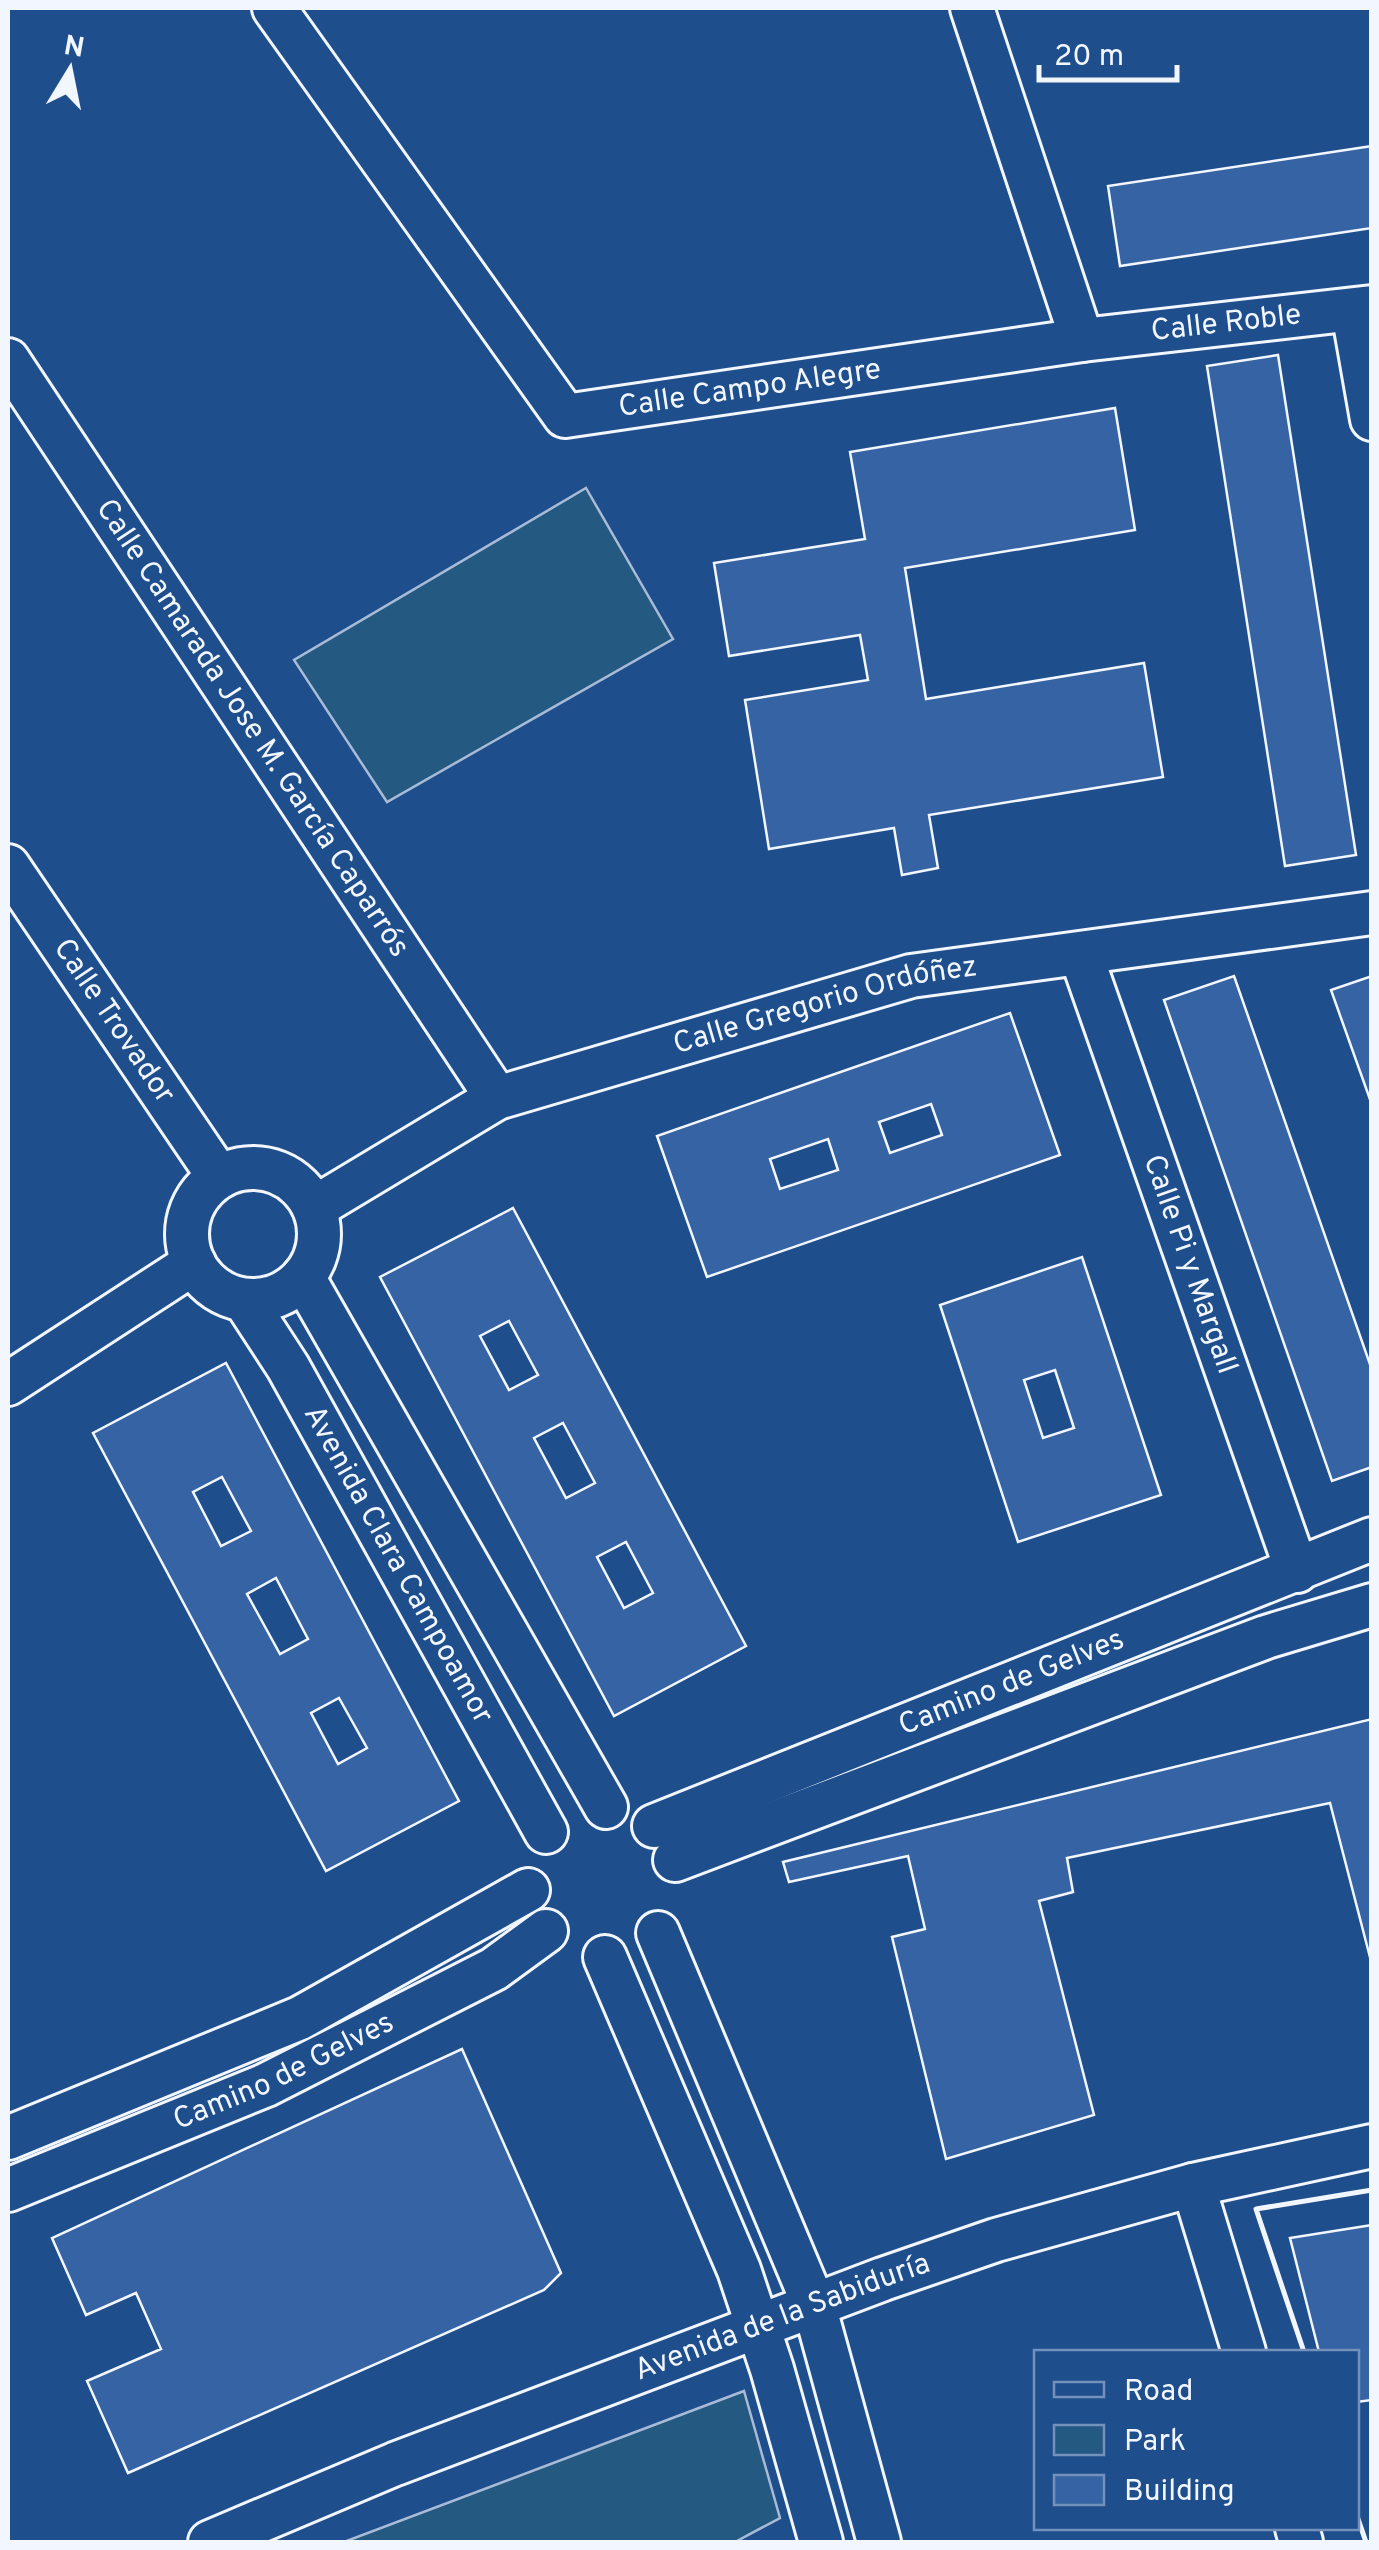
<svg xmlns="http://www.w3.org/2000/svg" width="1379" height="2550" font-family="Overpass,sans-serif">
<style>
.green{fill:#245a82;stroke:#a8bbd7;stroke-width:2.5}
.building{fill:#3563a3;stroke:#f2f6ff;stroke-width:2.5;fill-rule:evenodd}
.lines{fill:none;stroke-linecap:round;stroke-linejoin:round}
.minor-casing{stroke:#f2f6ff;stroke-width:48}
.minor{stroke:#1f4e8c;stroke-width:42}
.wall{stroke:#f2f6ff;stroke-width:5}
.labels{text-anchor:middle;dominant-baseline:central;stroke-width:8;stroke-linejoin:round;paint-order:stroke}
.street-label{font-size:30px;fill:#f2f6ff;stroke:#1f4e8c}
</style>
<rect width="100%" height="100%" fill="#1f4e8c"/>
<path class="green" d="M586,488L673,639L387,802L294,660Z
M744,2391L780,2518L735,2542H344Z"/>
<path class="building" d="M1372,146V228L1120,266L1108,186Z
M1278,355L1356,855L1285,866L1207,366Z
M1115,408L1135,530L905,568L926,699L1144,663L1163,777L929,815L938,868L902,875L894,828L769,849L745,700L868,680L860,635L729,656L714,563L865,539L850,452Z
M1234,976L1372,1370V1467L1332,1481L1164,1000Z
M1372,976V1105L1331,990Z
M1010,1013L1060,1155L707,1277L657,1136ZM931,1104L942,1135L890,1153L879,1122ZM828,1139L838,1170L780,1189L770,1159Z
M513,1208L746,1646L614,1716L380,1277ZM509,1321L538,1375L509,1390L480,1336ZM563,1423L595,1483L566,1498L534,1438ZM626,1542L653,1593L624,1608L597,1557Z
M1082,1257L1161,1495L1018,1542L940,1305ZM1055,1370L1074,1428L1043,1438L1024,1380Z
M226,1363L459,1801L326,1871L93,1433ZM222,1477L251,1531L221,1546L193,1492ZM276,1578L308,1639L280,1654L247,1594ZM339,1698L367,1748L338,1764L311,1713Z
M1372,1719V1965L1330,1803L1067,1858L1073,1892L1039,1901L1094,2115L946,2159L892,1937L925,1929L908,1856L789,1882L783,1862Z
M462,2049L561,2273L544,2290L128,2473L87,2381L161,2349L136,2293L86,2315L52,2238Z
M1372,2225V2400L1356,2402V2352H1319L1290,2238Z"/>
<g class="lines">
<defs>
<g id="minor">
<path id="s1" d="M274,8L565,416L1082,340L972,8"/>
<path d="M1353,311L1372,419"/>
<path id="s2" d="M1082,340L1372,307"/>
<path id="s3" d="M8,360L497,1098"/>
<path id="s4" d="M8,866L219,1177"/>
<path id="s5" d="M1081,955L1297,1571"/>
<circle cx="253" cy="1234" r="66"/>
<path id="s6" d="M314,1208L497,1098L911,976L1372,913"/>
<path d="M303,1277L606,1807"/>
<path id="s7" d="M245,1301L288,1367L546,1832"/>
<path d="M8,1384L194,1263"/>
<path id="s8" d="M654,1826L1372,1539"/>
<path d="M675,1860L1266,1637L1372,1605"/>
<path d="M658,1933L814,2305L879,2542"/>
<path d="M605,1957L739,2270L772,2369L821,2542"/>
<path d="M8,2138L300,2018L528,1890"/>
<path d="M1193,2185L1244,2352"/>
<path id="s9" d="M8,2190L266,2085L494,1969L546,1931"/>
<path d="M1297,2528L1301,2542"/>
<path id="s10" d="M210,2542L395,2464L883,2279L996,2240L1193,2185L1372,2146"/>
</g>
</defs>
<use href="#minor" class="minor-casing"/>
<use href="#minor" class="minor"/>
<path class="wall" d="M1304,2352L1256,2209L1372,2190
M1356,2513L1366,2542"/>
</g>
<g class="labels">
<g class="street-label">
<text stroke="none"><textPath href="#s2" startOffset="145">Calle Roble</textPath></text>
<text stroke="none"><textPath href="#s1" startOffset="688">Calle Campo Alegre</textPath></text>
<text stroke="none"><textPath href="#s3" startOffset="442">Calle Camarada Jose M. García Caparrós</textPath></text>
<text stroke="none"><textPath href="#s6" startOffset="555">Calle Gregorio Ordóñez</textPath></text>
<text stroke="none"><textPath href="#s4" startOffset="188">Calle Trovador</textPath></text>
<text stroke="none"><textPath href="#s5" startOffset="328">Calle Pi y Margall</textPath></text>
<text stroke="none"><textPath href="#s7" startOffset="305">Avenida Clara Campoamor</textPath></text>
<text stroke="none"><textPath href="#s8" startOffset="385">Camino de Gelves</textPath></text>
<text stroke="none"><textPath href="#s9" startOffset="300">Camino de Gelves</textPath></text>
<text stroke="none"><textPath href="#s10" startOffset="615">Avenida de la Sabiduría</textPath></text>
</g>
</g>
<rect width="1379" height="2550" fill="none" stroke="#f2f6ff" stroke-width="20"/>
<rect x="1034" y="2350" width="325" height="180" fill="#1f4e8c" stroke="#7391ba" stroke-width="2.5"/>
<rect x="1054" y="2382" width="50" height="15" fill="#1f4e8c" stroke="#7391ba" stroke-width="2.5"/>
<text x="1124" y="2400" font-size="30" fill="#f2f6ff">Road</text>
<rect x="1054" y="2425" width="50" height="30" fill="#245a82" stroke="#7391ba" stroke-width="2.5"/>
<text x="1124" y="2450" font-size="30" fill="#f2f6ff">Park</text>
<rect x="1054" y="2475" width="50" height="30" fill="#3563a3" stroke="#7391ba" stroke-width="2.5"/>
<text x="1124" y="2500" font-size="30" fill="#f2f6ff">Building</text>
<g transform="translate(70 70) rotate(10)" stroke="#1f4e8c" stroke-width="8" paint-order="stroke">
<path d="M0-8L18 38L0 25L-18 38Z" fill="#f2f6ff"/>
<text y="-15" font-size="28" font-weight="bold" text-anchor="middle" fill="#f2f6ff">N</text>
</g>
<path d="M1039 65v15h138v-15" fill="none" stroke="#f2f6ff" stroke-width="5"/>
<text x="1054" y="65" font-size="30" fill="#f2f6ff" stroke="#1f4e8c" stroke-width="8" paint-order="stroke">20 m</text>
</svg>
